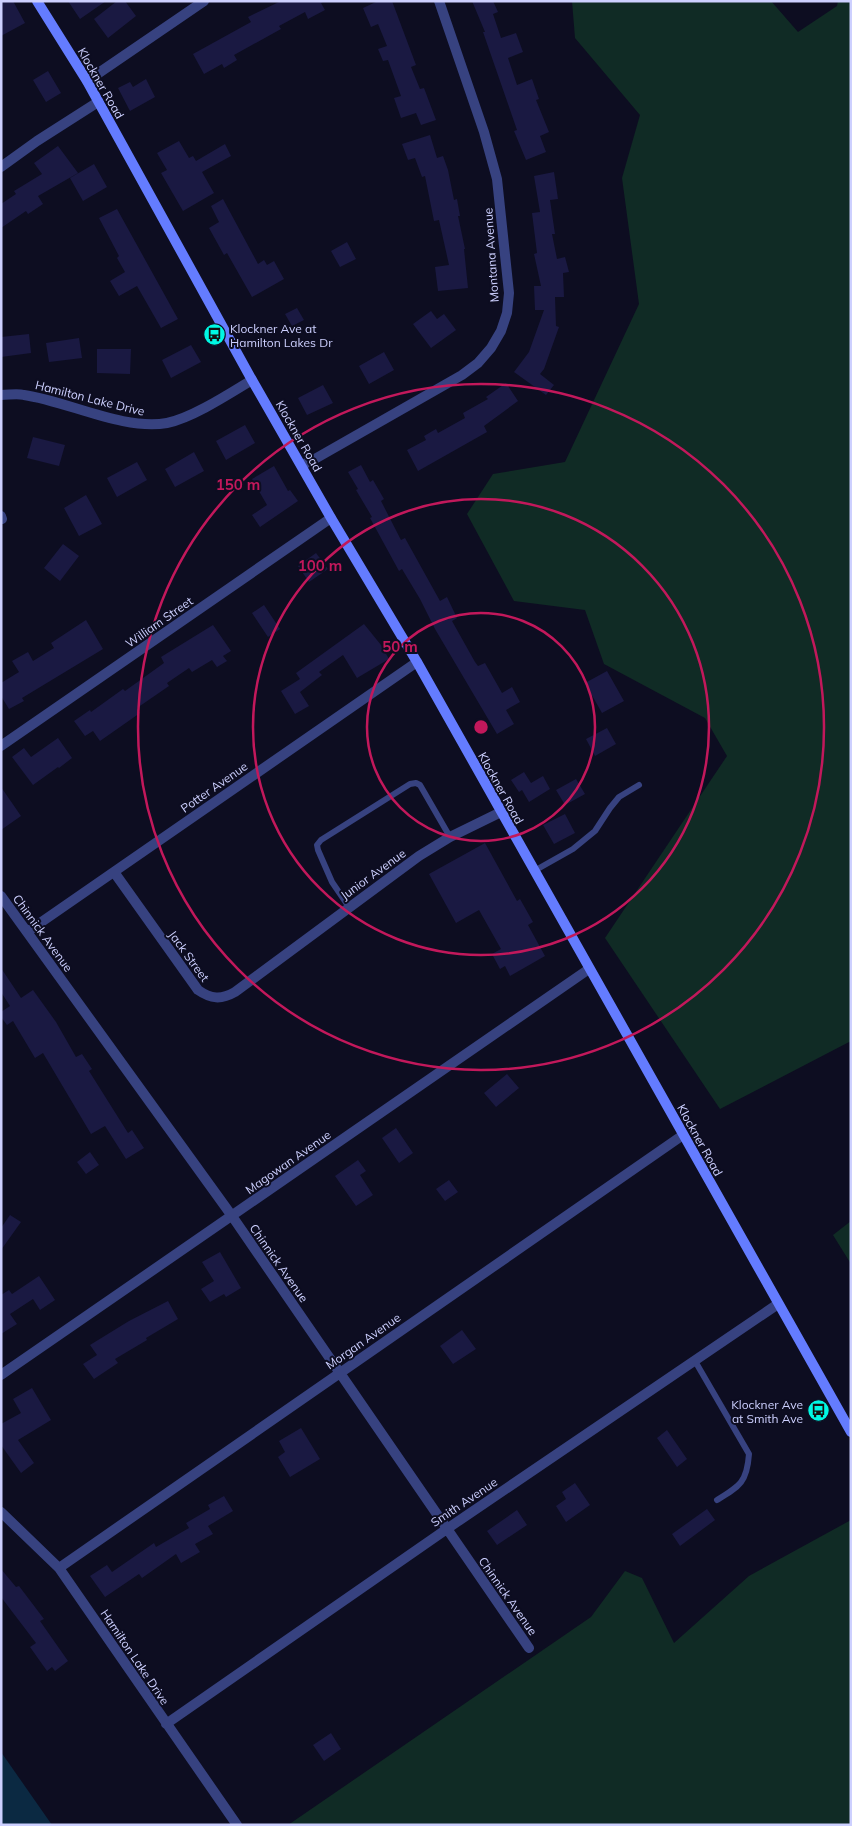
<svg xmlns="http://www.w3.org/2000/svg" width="852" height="1826" font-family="Mulish,sans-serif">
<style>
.green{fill:#102b25}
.water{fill:#0b2942}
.building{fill:#1a1942}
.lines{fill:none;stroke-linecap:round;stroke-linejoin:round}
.service{stroke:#374280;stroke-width:6}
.minor{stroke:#374280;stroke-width:10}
.secondary{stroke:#647cff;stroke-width:10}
.ring{fill:none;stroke:#c2185b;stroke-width:2.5}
.labels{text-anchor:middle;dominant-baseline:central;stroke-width:4;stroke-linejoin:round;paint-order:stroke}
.street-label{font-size:12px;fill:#cdd0ff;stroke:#0d0d21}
.poi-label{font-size:12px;fill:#cdd0ff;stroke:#0d0d21;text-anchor:start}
.centre{fill:#c2185b;stroke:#0d0d21;stroke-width:2.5}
.ring-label{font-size:15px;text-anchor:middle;font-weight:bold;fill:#c2185b;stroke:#0d0d21;stroke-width:4;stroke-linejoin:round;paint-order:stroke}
</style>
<rect width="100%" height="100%" fill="#0d0d21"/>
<path class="green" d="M572,1H771L798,32L837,6L838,1H851V1041L720,1109L605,938L727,756L705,718L604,664L585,610L514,601L467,514L493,474L565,462L639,304L622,178L640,115L575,38Z
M851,1221V1264L833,1235Z
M851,1520V1825H288L591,1617L625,1571L642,1578L674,1643L749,1576Z"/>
<path class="water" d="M1,1752L52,1825H1Z"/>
<path class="building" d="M1,1H13L25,23L1,36Z
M68,1H106L80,19Z
M117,1H125L136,16L108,38L94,19Z
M281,1H325L321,3L325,10L308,19L305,12L279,26L281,29L234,55L237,60L224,68L222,64L204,74L193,54L251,22L248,17Z
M378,1H392L416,65L411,67L420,89L424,88L436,120L421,125L416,113L401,118L394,98L401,96L388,60L383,61L378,49L387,46L378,24L371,27L363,8Z
M472,1H493L498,12L493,14L501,38L516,33L523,52L508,58L517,85L532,79L539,99L536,100L549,132L540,136L546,152L526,160L514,131L517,130L483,32H485Z
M48,71L61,93L46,102L33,80Z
M146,79L155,97L130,111L118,88L130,82L133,87Z
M430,135L437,158L443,156L448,170L454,200L457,199L460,216H458L465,249H464L468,288L438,291L435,267L449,265L439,220L434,221L425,176L422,177L415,158L408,160L402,144Z
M179,141L189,158L193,156L196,161L225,144L231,156L202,172L214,193L183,211L161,173L167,170L157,153Z
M58,146L78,173L38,196L43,204L28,214L26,211L1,228V204L16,194L14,191L42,174L34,163Z
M94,164L107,187L83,201L70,178Z
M554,172L558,199L550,200L555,234H552L557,259L565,257L569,272L563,273L564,297H555L556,326L559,327L544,369L540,374L554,385L546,395L514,372L529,352L544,310H535L534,286H541L534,254L537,253L532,213L540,212L534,176Z
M223,199L258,264L264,260L267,265L274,261L284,279L252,297L227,253L224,255L209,228L219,222L211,206Z
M117,209L178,319L161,328L137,286L119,296L110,281L125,272L117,258L119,256L99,218Z
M347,242L356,259L340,267L331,251Z
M297,308L304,320L292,326L285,314Z
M431,311L437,319L444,314L456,330L431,348L413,324Z
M29,334L31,353L1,357V337Z
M79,338L82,358L49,362L46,343Z
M191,345L201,362L171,378L162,360Z
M97,349H131L130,374L97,373Z
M384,352L394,370L369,384L359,366Z
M506,383L518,401L484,426L487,432L418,471L407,450L426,440L424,436L436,429L438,433L465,418L463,413L488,399L486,397Z
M323,385L333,403L307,415L298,398Z
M245,425L255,443L226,460L216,441Z
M33,437L65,445L59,466L27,458Z
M194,452L204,471L175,487L165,469Z
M137,462L147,480L117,497L107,478Z
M361,465L370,482L373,480L384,499L381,501L401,540L405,538L440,601L447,597L457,618L452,621L475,662L478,666L485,663L502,693L512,687L520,702L506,710L514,724L497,734L435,629L420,599L402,569L399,571L370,518L372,517L356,490L358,489L348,472Z
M274,466L288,491L290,490L298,501L260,527L252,515L267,505L252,479Z
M86,495L102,524L79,536L64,508Z
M63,544L79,556L60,581L44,568Z
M316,553L328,569L309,582L298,566Z
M264,605L280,629L268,637L252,613Z
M86,620L103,649L22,698L24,701L9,709L1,696V683L19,672L12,661L28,652L33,661L54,648L51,643Z
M364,624L381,645L389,659L357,678L343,655L319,672L322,675L300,692L309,706L295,714L281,691L300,679L296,673Z
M213,625L231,651L223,656L227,661L217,667L212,660L192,672L189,668L167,683L169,686L137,708L140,713L100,741L93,731L85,736L74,721L90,710L91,712L123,689L125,691L164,663L161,657Z
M607,671L624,701L602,713L585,683Z
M607,728L616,744L595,756L586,739Z
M58,738L72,758L59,768L58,767L33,785L12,757L24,748L31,757Z
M524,772L531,783L543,776L550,789L529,802L522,790L519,792L511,780Z
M576,779L585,794L565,805L556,790Z
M1,787L21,816L1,830Z
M565,814L575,833L554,844L543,825Z
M485,843L517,901L520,899L533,922L528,925L545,956L510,976L505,966L500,969L492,954L501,949L479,910L456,923L429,874Z
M1,968L21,998L33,990L56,1022L76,1057L82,1054L92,1069L89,1071L128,1133L132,1130L144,1148L126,1159L105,1126L91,1134L43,1053L35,1058L13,1021L7,1025L1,1017V1012L10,1006L1,992Z
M507,1074L519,1088L496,1107L484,1093Z
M396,1128L413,1153L399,1163L382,1138Z
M90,1152L99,1165L86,1174L77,1162Z
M358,1160L366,1171L360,1175L373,1195L356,1206L335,1176Z
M449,1180L458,1192L445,1201L436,1189Z
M10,1215L21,1222L1,1250V1228Z
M220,1252L241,1288L226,1297L224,1294L210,1302L201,1289L214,1281L202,1262Z
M39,1276L55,1300L40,1310L33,1299L10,1314L17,1324L1,1334V1295L9,1290L12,1294Z
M168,1301L178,1319L146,1338L147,1340L115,1359L118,1363L94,1379L83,1364L97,1355L90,1345L129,1321Z
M462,1330L476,1349L453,1364L440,1346Z
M32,1388L51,1420L18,1440L34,1463L21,1473L1,1445V1424L21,1413L13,1399Z
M301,1428L320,1459L290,1477L278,1457L285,1452L279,1441Z
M667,1430L687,1459L677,1467L657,1438Z
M575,1483L590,1505L566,1522L556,1506L566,1499L562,1492Z
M224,1496L233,1511L208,1526L213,1534L195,1544L200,1552L181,1563L176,1554L142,1578L139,1574L105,1597L90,1576L107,1565L112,1572L154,1543L156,1547L189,1528L186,1523L210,1509L208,1505Z
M707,1509L715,1520L680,1546L672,1534Z
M517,1510L527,1525L497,1545L487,1531Z
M1,1569L16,1587L19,1586L44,1619L40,1621L68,1661L55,1671L52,1667L47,1671L30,1647L36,1643L1,1597Z
M331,1733L341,1749L324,1761L313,1745Z"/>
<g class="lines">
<path class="service" d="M534,871L573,849L595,831L610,808L619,797L639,785
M349,907L332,882L318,850L317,845L321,840L410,784L416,783L420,785L450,837
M695,1361L749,1454C747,1482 740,1486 717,1500"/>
<path class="minor" d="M87,81L204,1
M1,167L37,141L98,102
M1,395C9,395 17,393 24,395C67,401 124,431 167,423C192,418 229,394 252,380
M302,465L313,460L462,375L478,363L491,348L501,331L507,313L509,293L497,179L484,132L439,1
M1,516L2,519
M1,746L331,518
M114,872L198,990C211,999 221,1000 235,992L419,856L450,837L501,812
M1,896L232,1216L529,1648
M27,932L417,662
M1,1375L589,969
M1,1512L59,1568L237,1825
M59,1568L683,1135
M166,1724L457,1522L778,1304"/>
<path class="secondary" d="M37,1L87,81L252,380L331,518L417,662L851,1432"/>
</g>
<g class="ring">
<circle cx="481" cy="727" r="114"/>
<circle cx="481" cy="727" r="228"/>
<circle cx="481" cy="727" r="343"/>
</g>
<defs>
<symbol id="bus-disc" viewBox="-11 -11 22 22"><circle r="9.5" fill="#00f8e4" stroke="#0d0d21"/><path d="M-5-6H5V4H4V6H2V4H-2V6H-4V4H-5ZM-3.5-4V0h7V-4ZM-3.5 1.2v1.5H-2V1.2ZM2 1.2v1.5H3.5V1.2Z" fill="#111"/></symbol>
</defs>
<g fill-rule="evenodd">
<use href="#bus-disc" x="202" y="322" width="25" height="25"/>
<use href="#bus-disc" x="806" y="1398" width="25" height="25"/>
</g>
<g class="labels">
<g class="street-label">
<text transform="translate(101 83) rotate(60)">Klockner Road</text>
<text transform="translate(491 255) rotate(-94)">Montana Avenue</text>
<text transform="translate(90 398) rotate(14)">Hamilton Lake Drive</text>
<text transform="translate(299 436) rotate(60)">Klockner Road</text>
<text transform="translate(159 622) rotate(-35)">William Street</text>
<text transform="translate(214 787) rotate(-35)">Potter Avenue</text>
<text transform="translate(501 788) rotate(61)">Klockner Road</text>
<text transform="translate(373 874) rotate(-36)">Junior Avenue</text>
<text transform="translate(43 933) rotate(54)">Chinnick Avenue</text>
<text transform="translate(189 956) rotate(54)">Jack Street</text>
<text transform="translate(700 1140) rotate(61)">Klockner Road</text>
<text transform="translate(288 1162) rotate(-35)">Magowan Avenue</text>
<text transform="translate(279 1263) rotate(55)">Chinnick Avenue</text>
<text transform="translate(363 1341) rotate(-35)">Morgan Avenue</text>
<text transform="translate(464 1502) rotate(-34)">Smith Avenue</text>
<text transform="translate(508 1596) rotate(55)">Chinnick Avenue</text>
<text transform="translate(135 1657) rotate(56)">Hamilton Lake Drive</text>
</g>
<g class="poi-label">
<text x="230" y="328">Klockner Ave at<tspan x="230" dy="14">Hamilton Lakes Dr</tspan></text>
<text x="803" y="1404" text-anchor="end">Klockner Ave<tspan x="803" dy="14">at Smith Ave</tspan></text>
</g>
</g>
<circle cx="481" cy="727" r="8" class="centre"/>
<g class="ring-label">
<text x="238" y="490">150 m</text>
<text x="320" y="571">100 m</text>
<text x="400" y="652">50 m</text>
</g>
<rect width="852" height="1826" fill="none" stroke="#cdd0ff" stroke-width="5"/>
</svg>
